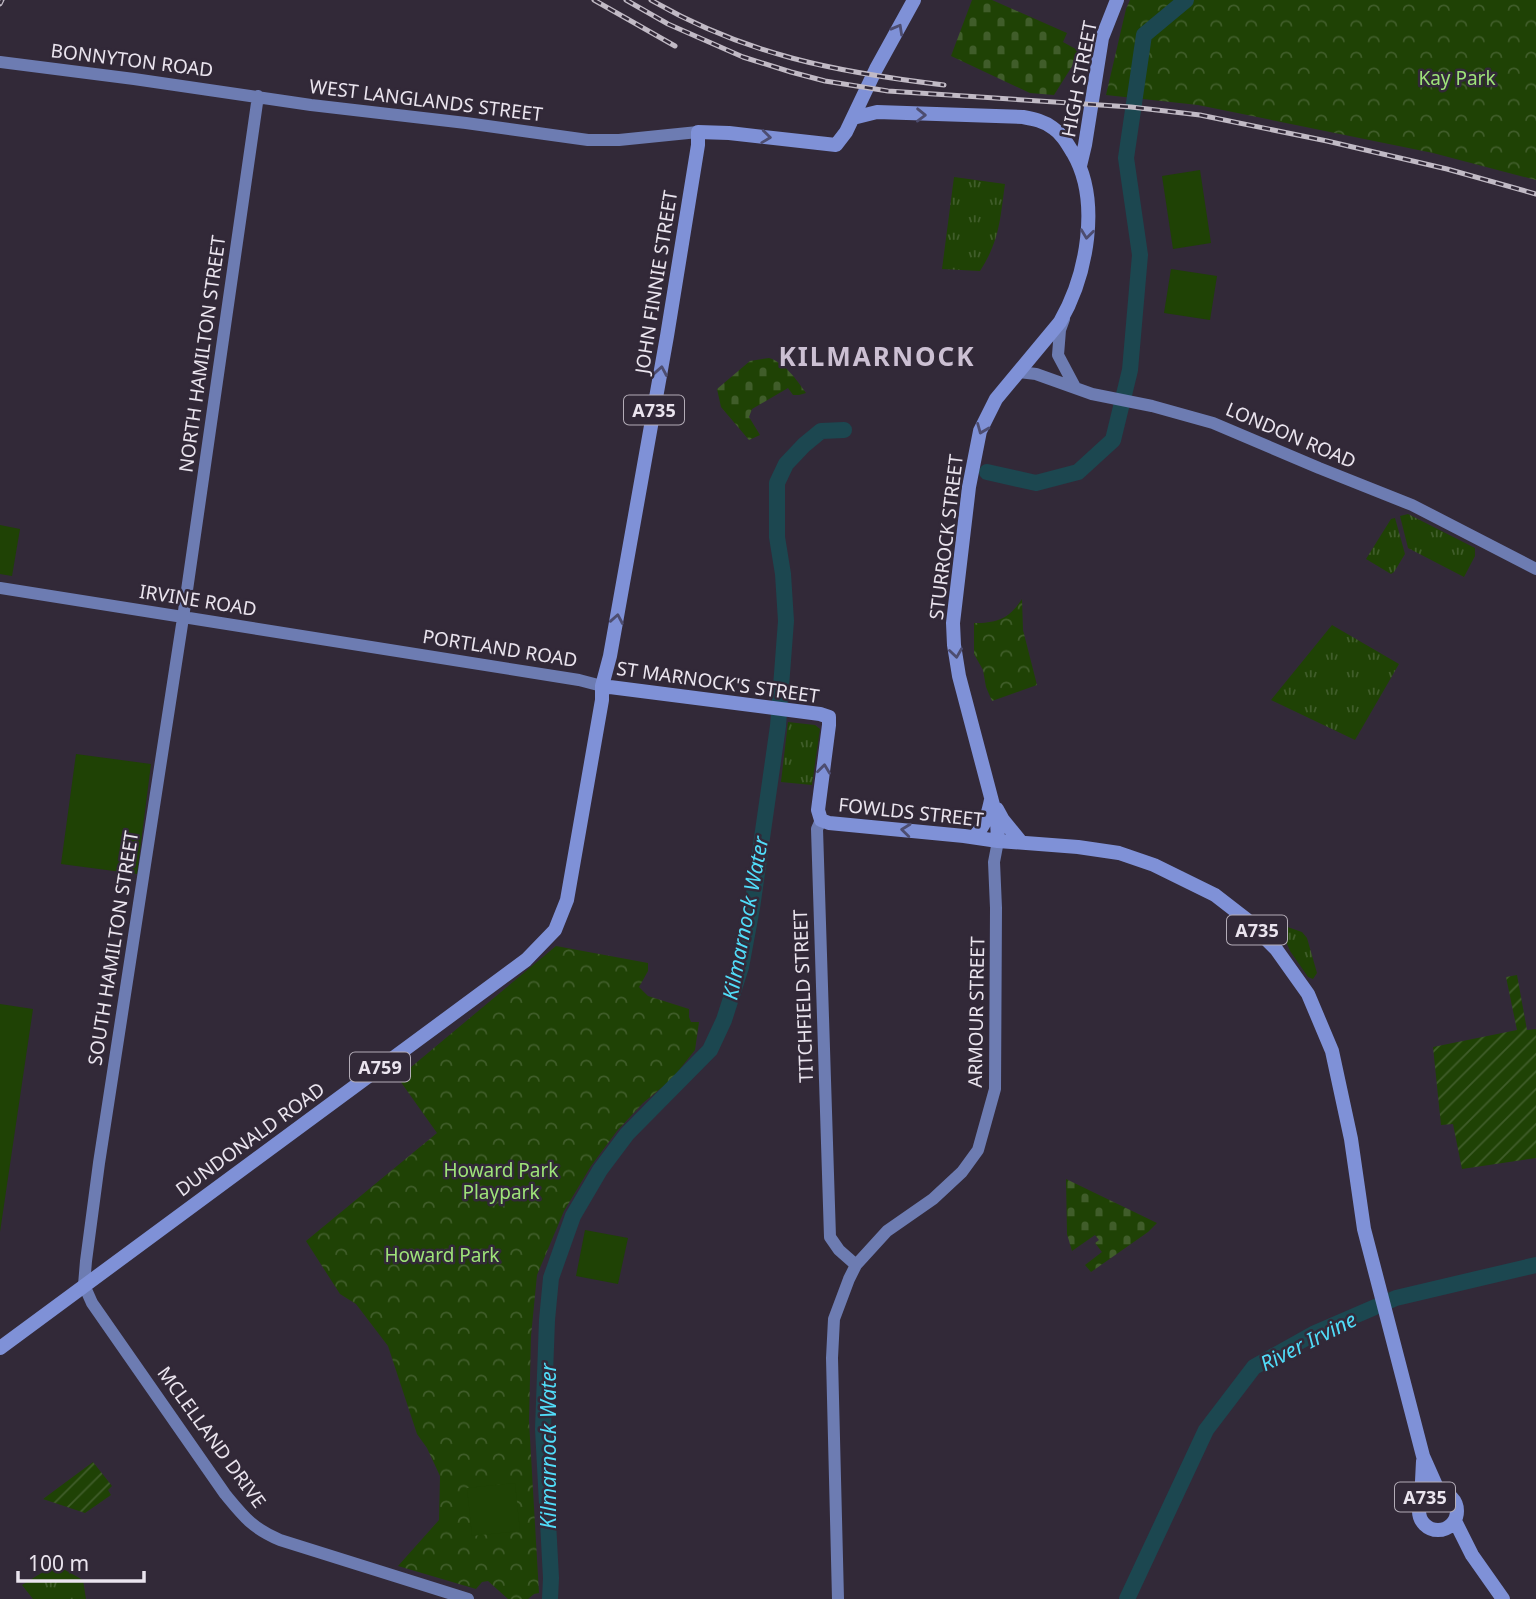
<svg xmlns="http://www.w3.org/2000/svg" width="1536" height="1599" font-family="'Noto Sans',sans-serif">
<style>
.grass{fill:url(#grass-tufts)}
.forest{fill:url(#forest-crowns)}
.cemetery{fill:url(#cemetery-stones)}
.garden{fill:url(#garden-furrows)}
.pitch{fill:#1f4205}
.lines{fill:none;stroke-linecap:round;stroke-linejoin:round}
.river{stroke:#1c4750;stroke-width:16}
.secondary{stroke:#6d7cb2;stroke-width:12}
.primary{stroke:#7f91d7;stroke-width:14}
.rail-casing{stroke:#c1bac5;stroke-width:5}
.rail{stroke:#322938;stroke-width:2.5;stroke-dasharray:8;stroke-linecap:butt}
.oneway{stroke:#4d4d70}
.labels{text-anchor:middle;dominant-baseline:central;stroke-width:5;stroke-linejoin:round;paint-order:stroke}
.shield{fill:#322938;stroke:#b3acb7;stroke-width:2}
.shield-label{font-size:18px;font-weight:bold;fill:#eae4ee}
.street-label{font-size:19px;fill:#eae4ee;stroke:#322938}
.park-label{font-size:19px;fill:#9ee379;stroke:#322938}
.water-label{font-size:21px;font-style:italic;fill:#51ddf9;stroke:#322938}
.district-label{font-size:26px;font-weight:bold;letter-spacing:2px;fill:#ccc0d3;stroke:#322938}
</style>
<defs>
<pattern id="grass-tufts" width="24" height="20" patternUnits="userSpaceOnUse" patternTransform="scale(1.75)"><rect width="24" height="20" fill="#1f4205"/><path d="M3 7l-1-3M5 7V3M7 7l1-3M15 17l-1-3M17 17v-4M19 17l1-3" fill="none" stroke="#405d2a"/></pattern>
<pattern id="forest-crowns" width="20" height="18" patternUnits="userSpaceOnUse" patternTransform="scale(1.75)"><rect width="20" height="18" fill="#1f4205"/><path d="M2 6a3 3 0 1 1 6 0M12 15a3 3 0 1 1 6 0" fill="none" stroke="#405d2a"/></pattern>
<pattern id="cemetery-stones" width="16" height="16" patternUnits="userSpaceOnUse" patternTransform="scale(1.75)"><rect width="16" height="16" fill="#1f4205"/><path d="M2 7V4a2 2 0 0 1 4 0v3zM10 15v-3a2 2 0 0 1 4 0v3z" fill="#405d2a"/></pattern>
<pattern id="garden-furrows" width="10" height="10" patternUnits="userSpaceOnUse" patternTransform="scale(1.75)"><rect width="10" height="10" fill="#1f4205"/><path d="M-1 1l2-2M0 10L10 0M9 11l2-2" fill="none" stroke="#405d2a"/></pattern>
</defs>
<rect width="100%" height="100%" fill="#322938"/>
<path class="grass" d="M954,177L1005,184C1000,219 1000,240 980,271L942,269Z
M1408,514L1475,548V556L1464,577L1408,548L1400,516Z
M1395,518L1405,554L1394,572L1391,574L1366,559L1391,519Z
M1332,625L1399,664L1355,740L1271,700Z
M788,722L815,725L820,729L812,785L781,782Z
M1270,921L1302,932L1307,938L1317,973L1313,979L1308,977L1290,951L1285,939L1268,923Z
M48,1569L65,1570L83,1580L86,1599H33L22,1585Z"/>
<path class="forest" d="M1130,0H1536V180L1433,153L1198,105L1106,95L1126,9Z
M1022,599L1023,630L1037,685L992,701L986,687L983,670L974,654V623C997,623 1009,619 1022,599Z
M556,946L648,963V971L639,987L648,996L689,1009V1017L691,1022H699L695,1050L672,1079L643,1103L617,1131L591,1166L564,1211L537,1275L531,1336L529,1421L539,1593L534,1594L528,1599H508L488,1581L482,1582L476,1589L398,1566L439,1520L440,1476L427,1448L417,1434L388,1346L356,1304L340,1294L306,1241L437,1133L398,1078Z"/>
<path class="cemetery" d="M972,0H992L1067,33L1063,42L1081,52L1054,95L1030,93L951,56Z
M769,358C785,363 796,379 806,393L799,395H793L788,388L752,409L749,417L760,435L749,440L721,407L717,389L750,361Z
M1066,1179L1157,1223L1148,1232L1091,1272L1085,1265L1102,1252L1095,1243L1099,1240L1095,1235L1072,1251L1067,1234Z"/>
<path class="garden" d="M1517,975L1527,1030L1536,1029V1158L1462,1169L1453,1124L1441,1125L1433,1047L1517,1030L1506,977Z
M93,1462L112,1486L108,1490L111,1495L85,1513L43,1499Z"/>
<path class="pitch" d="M1200,170L1211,243L1173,249L1162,176Z
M1171,269L1217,276L1210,320L1164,313Z
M0,525L20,529L12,576L0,574Z
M76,754L151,764L137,874L61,864Z
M0,1004L33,1009L0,1232Z
M585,1230L628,1238L618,1284L576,1276Z
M515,1483L520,1531L472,1536L467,1488Z"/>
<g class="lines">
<path class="river" d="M987,472L1036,483L1078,472L1113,440L1130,370L1140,255L1126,158L1144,35L1186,0
M550,1599L551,1578L543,1429L547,1320L551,1278L573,1216L600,1170L627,1134L710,1050L724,1020L741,967L752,908L778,726L786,621L783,574L777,537V483L786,464L804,445L821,431L844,430
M1127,1599L1206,1430L1254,1367L1315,1333L1396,1298L1536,1265"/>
<path class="secondary" d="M0,62L134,79L311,105L466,123L588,140H619L698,132
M258,96L183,618L99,1163L86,1261L84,1285L92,1303L225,1494C244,1517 252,1528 280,1540L468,1599
M1064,319L1060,330L1058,355L1075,387
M1019,372L1036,374L1092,394L1152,406L1213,423L1319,468L1412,505L1536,569
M0,588L579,680L602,686
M821,820L817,829L830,1237L839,1250L856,1265
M838,1599L832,1358L834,1319L849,1279L856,1265L887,1231L933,1199L962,1172L978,1150L995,1089L996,908L994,862L998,841"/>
<path class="primary" d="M853,118L877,112L1023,117C1034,119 1044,121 1053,128C1062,134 1067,143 1073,153C1101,201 1087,275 1060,322L996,399L980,431L969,487L953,623L954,645L959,676L997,820L998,841
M1080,166L1085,145L1102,38L1117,0
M602,686L820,714L829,717V725L818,810L821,820L829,823L964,836L998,841L1078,847L1119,853L1154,865L1215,895L1246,919L1276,949L1308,994L1332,1051L1351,1139L1364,1229L1423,1456L1439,1492
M997,809L1003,820L1021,842
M974,837C986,824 987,817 991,800
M0,1348L526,960L555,930L567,900L602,700V686L610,656L667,336L698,145V132L729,133L836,145L846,132L876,69L914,0
M1419 1511a19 19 0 1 1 38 0a19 19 0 1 1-38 0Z
M1421,1501L1423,1461
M1455,1521L1472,1555L1503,1599"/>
<defs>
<path id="rail" d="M594,0L675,46
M626,0L668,24L743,57L791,72L825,81L888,91L1131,107L1200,115L1327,141L1447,169L1536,194
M651,0C746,55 836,72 944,85
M0,4L2,0"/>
</defs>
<use href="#rail" class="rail-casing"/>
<use href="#rail" class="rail"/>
</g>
<defs><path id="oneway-chevron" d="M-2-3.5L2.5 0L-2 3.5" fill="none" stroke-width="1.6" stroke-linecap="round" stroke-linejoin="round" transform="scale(1.75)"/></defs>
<g class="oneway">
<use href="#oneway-chevron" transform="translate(898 29) rotate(-61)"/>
<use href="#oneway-chevron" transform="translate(921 115) rotate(1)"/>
<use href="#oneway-chevron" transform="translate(766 137) rotate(7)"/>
<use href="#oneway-chevron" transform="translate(1087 234) rotate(97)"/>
<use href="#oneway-chevron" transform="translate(661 371) rotate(-80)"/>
<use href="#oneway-chevron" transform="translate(982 429) rotate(112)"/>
<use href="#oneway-chevron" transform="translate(617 619) rotate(-80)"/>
<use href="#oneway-chevron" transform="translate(956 653) rotate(82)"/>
<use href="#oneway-chevron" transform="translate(824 769) rotate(-83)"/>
<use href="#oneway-chevron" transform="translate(906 830) rotate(-174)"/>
</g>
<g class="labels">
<g class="shield">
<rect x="624" y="395.5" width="60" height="29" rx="5"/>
<rect x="1227" y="915.5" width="60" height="29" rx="5"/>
<rect x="350" y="1052.5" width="60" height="29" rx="5"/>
<rect x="1395" y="1482.5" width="60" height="29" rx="5"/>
</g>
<g class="shield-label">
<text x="654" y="410">A735</text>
<text x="1257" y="930">A735</text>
<text x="380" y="1067">A759</text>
<text x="1425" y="1497">A735</text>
</g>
<g class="street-label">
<text transform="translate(132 60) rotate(7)">BONNYTON ROAD</text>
<text transform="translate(1079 79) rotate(-79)">HIGH STREET</text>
<text transform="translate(426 100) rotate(7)">WEST LANGLANDS STREET</text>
<text transform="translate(656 282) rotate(-81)">JOHN FINNIE STREET</text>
<text transform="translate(202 354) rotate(-82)">NORTH HAMILTON STREET</text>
<text transform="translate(1291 435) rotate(23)">LONDON ROAD</text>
<text transform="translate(946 537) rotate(-83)">STURROCK STREET</text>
<text transform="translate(198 600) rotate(9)">IRVINE ROAD</text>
<text transform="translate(500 648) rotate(9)">PORTLAND ROAD</text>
<text transform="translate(718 682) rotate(8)">ST MARNOCK'S STREET</text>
<text transform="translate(911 812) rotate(6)">FOWLDS STREET</text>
<text transform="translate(113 948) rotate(-81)">SOUTH HAMILTON STREET</text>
<text transform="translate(803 996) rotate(-92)">TITCHFIELD STREET</text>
<text transform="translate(976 1012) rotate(-89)">ARMOUR STREET</text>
<text transform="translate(250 1139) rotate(-36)">DUNDONALD ROAD</text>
<text transform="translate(212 1437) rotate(54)">MCLELLAND DRIVE</text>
</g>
<g class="park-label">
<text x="1457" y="78">Kay Park</text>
<text x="501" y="1170">Howard Park<tspan x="501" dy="22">Playpark</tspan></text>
<text x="442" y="1255">Howard Park</text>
</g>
<g class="water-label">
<text transform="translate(745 918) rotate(-79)">Kilmarnock Water</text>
<text transform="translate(1308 1341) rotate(-27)">River Irvine</text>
<text transform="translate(548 1446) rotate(-90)">Kilmarnock Water</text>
</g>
<g class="district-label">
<text x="877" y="356">KILMARNOCK</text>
</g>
</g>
<path d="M18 1571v10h126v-10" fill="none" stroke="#eae4ee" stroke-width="3.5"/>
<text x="28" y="1571" font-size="21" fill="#eae4ee" stroke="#322938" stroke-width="5" paint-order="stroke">100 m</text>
</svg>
